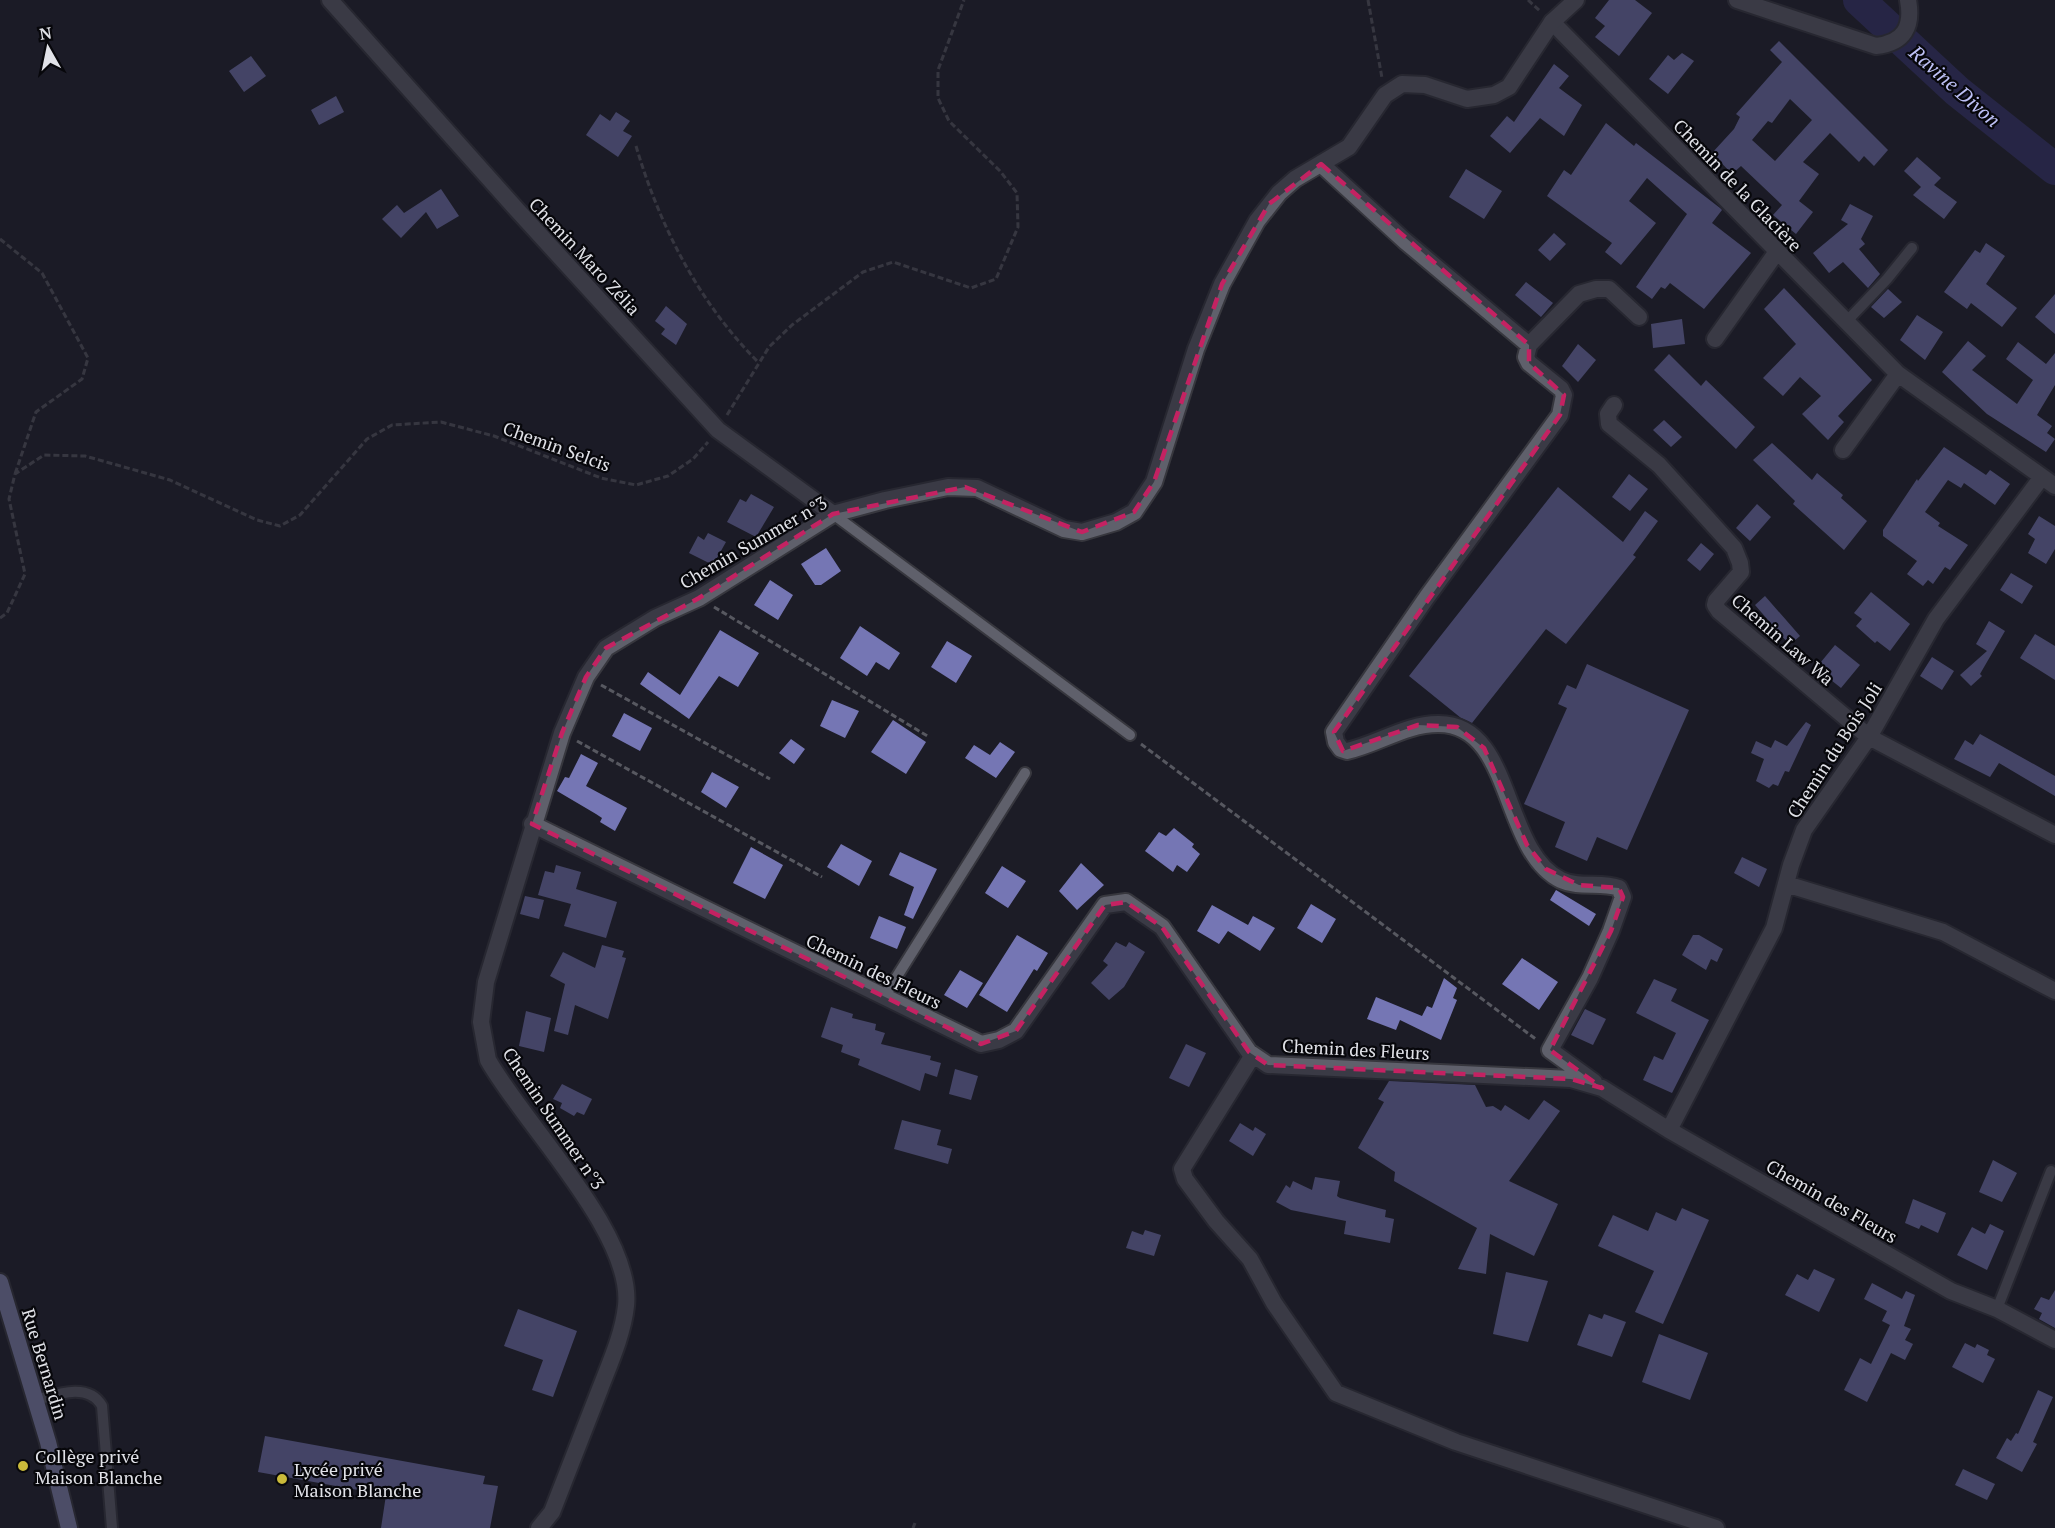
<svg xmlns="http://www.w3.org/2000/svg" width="2055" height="1528" font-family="'PT Serif',serif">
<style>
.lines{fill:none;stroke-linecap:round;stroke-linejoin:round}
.river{stroke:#34326a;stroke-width:32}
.building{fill:#7576b4;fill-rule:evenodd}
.service-casing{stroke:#37373e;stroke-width:14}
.minor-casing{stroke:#37373e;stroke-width:20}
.tertiary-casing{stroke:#37373e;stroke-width:20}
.primary-casing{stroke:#37373e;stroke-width:20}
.path{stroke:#575860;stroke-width:3;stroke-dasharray:6 3;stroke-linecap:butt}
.service{stroke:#5f606b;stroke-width:10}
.minor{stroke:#5f606b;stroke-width:16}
.tertiary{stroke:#5f606b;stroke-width:16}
.primary{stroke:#888ab6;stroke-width:16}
.marked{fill:none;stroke:#c42262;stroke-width:4.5;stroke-dasharray:12 8;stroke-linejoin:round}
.poi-dot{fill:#caba3a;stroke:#07070b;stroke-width:2}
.labels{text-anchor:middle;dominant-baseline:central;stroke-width:4.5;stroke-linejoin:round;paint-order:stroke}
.street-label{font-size:18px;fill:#e1e2e8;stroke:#07070b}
.poi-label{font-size:18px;fill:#e1e2e8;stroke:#07070b;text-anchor:start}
.water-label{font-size:20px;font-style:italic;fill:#bdc0f5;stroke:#07070b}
</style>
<rect width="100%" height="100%" fill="#1c1c26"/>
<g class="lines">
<path class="river" d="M1859,0L1957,91L2055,169"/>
</g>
<path class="building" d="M1609,0H1635L1652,13L1619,56L1595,37L1605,26L1595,18Z
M1779,41L1888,150L1874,166L1864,156L1859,162L1830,133L1803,162L1819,174L1799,201L1813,212L1796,234L1773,215L1782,205L1741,166L1732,174L1712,153L1734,129L1740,117L1736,114L1782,62L1770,50ZM1790,99L1812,120L1775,161L1752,140L1768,121L1772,123Z
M1682,53L1694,61L1668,94L1649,79L1668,55L1674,60Z
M251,56L266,76L244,92L229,71Z
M1554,64L1569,76L1559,88L1582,105L1564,136L1540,118L1510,153L1490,136L1507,116L1514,122Z
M336,96L344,112L319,125L311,110Z
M616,112L630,121L623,131L632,136L618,157L586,135L600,114L610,121Z
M1606,123L1634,146L1636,143L1720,208L1722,210L1712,223L1751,253L1704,309L1670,283L1665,289L1661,287L1652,299L1636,287L1687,214L1647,178L1629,201L1656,223L1621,265L1605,252L1612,243L1547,196L1564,170L1571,175Z
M1917,157L1941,178L1934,185L1957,202L1944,219L1913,195L1921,187L1904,171Z
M1466,169L1502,191L1484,219L1449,197Z
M441,189L459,216L437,229L426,212L401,238L382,219L397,205L404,213Z
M1850,204L1873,216L1861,239L1865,244L1859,249L1880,274L1868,288L1843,262L1829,273L1813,253L1848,224L1841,220Z
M1554,233L1566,244L1550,261L1538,250Z
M1986,243L2005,256L1986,284L2017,308L2002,327L1971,303L1967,309L1944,292L1975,250L1980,253Z
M1526,282L1553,303L1541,317L1515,295Z
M1784,288L1872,380L1838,416L1844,422L1828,440L1802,414L1821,396L1800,377L1783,396L1763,378L1796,344L1764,309Z
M1888,289L1902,302L1884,318L1871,307Z
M2055,294V334L2035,317Z
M666,306L687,324L676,345L661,334L665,329L655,321Z
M1917,315L1943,332L1925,360L1900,340Z
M1682,319L1685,344L1653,348L1651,324Z
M1968,341L1986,356L1972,370L2017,404L2033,380L2006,359L2018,342L2046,364L2055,353V385L2037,415L2052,426L2047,433L2055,439L2046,452L1987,414L1942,372Z
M1578,344L1596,360L1578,382L1562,366Z
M1669,354L1701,386L1706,380L1755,427L1736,449L1654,370Z
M1664,420L1682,437L1671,447L1653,430Z
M1772,443L1812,480L1817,473L1843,495L1841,498L1867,521L1844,550L1793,504L1795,501L1753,460Z
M1944,447L1986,475L1990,470L2010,484L1995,505L1964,483L1961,488L1948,480L1925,512L1940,523L1938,526L1968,545L1950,570L1945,567L1933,584L1928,580L1923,586L1907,574L1917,561L1883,536V530L1917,479L1918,481Z
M1629,474L1648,489L1630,511L1612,497Z
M1558,487L1623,542L1645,511L1658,521L1633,555L1636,557L1566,644L1546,629L1472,723L1461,718L1409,676Z
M751,494L774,507L756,537L727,522L740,499L746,502Z
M1757,504L1771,517L1750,541L1736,528Z
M2039,516L2055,526V549L2046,564L2028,553L2035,539L2028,534Z
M708,533L726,542L713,565L689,553L698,536L704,540Z
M1701,543L1714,554L1700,571L1687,560Z
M826,548L841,571L821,585H815L801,564Z
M2011,573L2033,586L2022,604L2000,590Z
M770,580L793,595L778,620L754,605Z
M1871,592L1910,624L1890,651L1877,641L1875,643L1856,626L1862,619L1854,613Z
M1765,596L1800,636L1793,642H1787L1755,605Z
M1989,621L2005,631L1980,674L1982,676L1971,686L1960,675L1987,651L1976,644Z
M860,626L900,653L889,670L876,662L867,676L840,658Z
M720,630L759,653L738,687L719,676L689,719L640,684L648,672L680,695Z
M2035,634L2055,646V680L2020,658Z
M947,641L972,656L956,683L931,667Z
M1835,645L1860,665L1841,688L1816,668Z
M1932,657L1954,671L1942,690L1920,676Z
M1587,664L1689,710L1627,850L1597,837L1587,861L1555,847L1565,822L1524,804L1567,708L1558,704L1567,685L1576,689Z
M832,700L859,711L845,738L820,726Z
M624,713L652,728L640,751L612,736Z
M893,720L926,742L906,774L871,752Z
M1806,722L1811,725L1789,772L1785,771L1778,786L1773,784L1769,788L1756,781L1764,759L1751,753L1756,741L1771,748L1775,740L1787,746Z
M1980,734L2055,776V796L1999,763L1990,777L1954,759L1965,740L1973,745Z
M791,739L805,749L794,764L779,753Z
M1000,742L1015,752L996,778L965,758L974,745L990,755Z
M581,754L598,763L586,786L627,808L615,831L600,822L602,818L596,814L557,791L565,777L569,778Z
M712,772L739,787L726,808L701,792Z
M1174,828L1194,844L1192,847L1200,854L1187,872L1177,865L1173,872L1145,851L1159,832L1166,836Z
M841,844L872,861L859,886L827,867Z
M751,847L783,865L765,899L733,883Z
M900,852L937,869L913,919L904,915L914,887L889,875Z
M1742,857L1767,869L1759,887L1734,873Z
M1081,863L1104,885L1077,910L1059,891Z
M556,865L581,872L576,889L617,902L606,938L564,926L571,904L538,895L545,871L554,873Z
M1002,866L1026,881L1008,908L985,893Z
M1556,890L1596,914L1589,926L1550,900Z
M525,896L544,900L539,919L520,914Z
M1311,904L1336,919L1322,943L1297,928Z
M1212,905L1248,925L1253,916L1275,928L1260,951L1228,931L1219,944L1197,931Z
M879,916L906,927L897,949L870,938Z
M1017,935L1048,953L1037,971L1034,969L1007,1012L979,995Z
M1693,935H1699L1723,949L1717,962L1711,959L1706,970L1682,955Z
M1116,942L1126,947L1129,942L1145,952L1124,987L1109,1000L1091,983L1108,965L1103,961Z
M602,945L624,951L622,957L626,958L608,1019L575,1005L568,1035L554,1031L565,984L550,976L563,952L595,968Z
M1522,958L1558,982L1539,1010L1502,984Z
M960,970L983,983L967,1008L944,995Z
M1444,978L1457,988L1453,998L1457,1000L1441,1040L1400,1020L1396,1030L1367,1019L1376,997L1422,1016L1427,1006L1432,1008Z
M1654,979L1677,989L1671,1001L1709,1020L1672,1093L1643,1080L1654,1056L1663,1060L1676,1033L1636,1013Z
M831,1007L853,1014L852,1018L876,1024L875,1030L885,1033L881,1044L931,1056L930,1060L941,1063L937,1077L925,1073L920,1091L858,1065L860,1059L841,1052L843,1045L821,1037Z
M1585,1009L1606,1019L1593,1045L1571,1035Z
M526,1011L551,1018L544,1052L519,1046Z
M1186,1044L1206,1053L1189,1087L1169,1078Z
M955,1069L978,1076L971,1100L949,1094Z
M1389,1081L1475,1085L1486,1107L1493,1106L1501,1111L1505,1105L1529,1120L1544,1100L1560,1111L1509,1181L1558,1204L1534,1256L1490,1234L1486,1274L1458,1269L1477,1228L1394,1181L1395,1172L1358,1148L1384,1102L1378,1099Z
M562,1084L592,1099L584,1115L577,1112L574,1116L560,1108L562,1103L553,1099Z
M902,1120L941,1130L937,1145L952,1149L948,1164L894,1149Z
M1240,1123L1253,1131L1255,1127L1266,1134L1253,1156L1229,1141Z
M1993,1160L2017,1173L2002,1202L1979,1192Z
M1315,1177L1340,1181L1337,1196L1340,1198L1386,1210L1385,1217L1394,1219L1390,1243L1344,1234L1346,1221L1291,1210L1276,1202L1286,1185L1290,1188L1293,1181L1312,1190Z
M1913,1199L1946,1213L1938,1233L1921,1225L1919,1229L1905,1223Z
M1682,1208L1709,1220L1663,1324L1635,1312L1654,1271L1598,1246L1613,1215L1648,1231L1656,1212L1676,1221Z
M1990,1224L2004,1231L1987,1270L1957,1255L1972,1227L1985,1234Z
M1145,1230L1161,1235L1154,1256L1126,1248L1132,1231L1143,1235Z
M1814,1269L1835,1279L1819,1312L1785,1295L1797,1274L1808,1280Z
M1506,1272L1548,1281L1528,1342L1493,1334Z
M1872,1283L1902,1299L1906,1291L1915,1295L1904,1326L1911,1329L1905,1340L1913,1344L1905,1360L1891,1353L1867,1402L1844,1390L1860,1358L1871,1364L1890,1325L1882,1321L1887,1311L1864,1299Z
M2055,1290V1328L2039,1319L2042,1313L2034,1309L2041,1297L2049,1300Z
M518,1309L577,1331L553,1397L532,1390L543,1360L504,1346Z
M1589,1314L1602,1319L1604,1314L1626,1322L1612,1357L1577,1345Z
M1659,1334L1708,1353L1690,1400L1642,1382Z
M1965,1343L1975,1348L1977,1344L1989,1350L1987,1355L1995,1359L1983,1383L1952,1367Z
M2038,1390L2053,1397L2033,1442L2037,1444L2022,1472L1996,1458L2007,1438L2011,1441L2016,1433L2018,1434Z
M265,1436L485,1476L483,1484L498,1486L490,1528H381L386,1495L258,1472Z
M1963,1469L1995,1484L1987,1500L1955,1485Z"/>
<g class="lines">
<defs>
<path id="service" d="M1846,322L1887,279L1912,248
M833,514L1130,735
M884,997L1025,773
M1997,1309L2051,1171
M36,1400C57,1394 89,1382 102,1406L112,1528"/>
<path id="minor" d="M330,0L519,212L718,430L833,514
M1552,22L1898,374L2055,486
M1321,164L1405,241L1529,345
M1715,339L1776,253
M1614,405L1608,414L1609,424L1659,465L1734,548L1740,563L1741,572L1716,601L1715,605L1719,611L1869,737L2055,835
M1843,450L1898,374
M532,824L981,1044L999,1040L1016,1031L1105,905L1126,902L1162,927L1249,1052L1268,1065L1571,1079L1602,1088L1669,1130L1951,1291L1997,1309L2055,1340
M1786,884L1943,932L2055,991
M1253,1055L1182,1169L1185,1179L1216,1221L1250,1259L1274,1303L1336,1393L1456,1442L1716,1528
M1594,1082L1550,1050L1590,978L1611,931L1623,897L1619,888C1601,881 1580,889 1561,880C1501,851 1514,723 1438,724C1406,724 1378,744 1347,751L1341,749L1336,742L1334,732L1427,597L1560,415L1564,395L1561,389L1529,363L1526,357L1529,345L1579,294L1596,289H1609L1639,317
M1669,1130L1774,928L1791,865L1804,830L1869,737L1936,619L2042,477"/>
<path id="tertiary" d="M1737,0L1876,46C1904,43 1913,27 1908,0
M539,1528L552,1512C568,1471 584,1430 600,1389C610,1363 623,1334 626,1306C634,1234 524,1124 488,1060L481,1022L486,982L562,733L586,677L606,648L655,618L699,598L833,514L885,500L948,487L977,488L1064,529L1082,532L1116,522L1134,512L1154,482L1196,349L1222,284L1257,221L1279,193L1295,179L1349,147L1385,95L1402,84L1425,85L1467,99L1494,95L1509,87L1552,22L1576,0"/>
<path id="primary" d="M0,1282L48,1442L69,1528"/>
</defs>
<use href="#service" class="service-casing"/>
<use href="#minor" class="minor-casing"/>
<use href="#tertiary" class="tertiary-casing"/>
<use href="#primary" class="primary-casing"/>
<path class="path" d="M1368,0L1382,78
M1528,0L1540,11
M636,146C660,227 699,303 759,363
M0,239L42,273L88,358L82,379L36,412L15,474
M727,415L769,347L792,325L863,272L893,262L971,288L996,279L1018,227L1017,193L1000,171L949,121L938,98V70L964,0
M714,607L929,737
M0,618L7,613L25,574L9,499L15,474L44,455L85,456L170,480L257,520L280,526L300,515L367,439L392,425L441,422L494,436L601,478L636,485L668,476L693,459L708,442
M601,685L770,779
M577,741L822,877
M1141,744L1537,1040
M913,1528L915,1523"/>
<use href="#service" class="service"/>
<use href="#minor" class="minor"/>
<use href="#tertiary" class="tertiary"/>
<use href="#primary" class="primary"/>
</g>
<path d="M0 0H2055V1528H0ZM1321,164L1529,345V363L1564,395L1560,415L1334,732L1343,751L1418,725L1457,727L1484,748L1527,845L1546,869L1579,885L1619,888L1623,897L1611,931L1550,1050L1602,1088L1571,1079L1268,1065L1249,1052L1162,927L1126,902L1105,905L1016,1031L981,1044L532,824L562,733L586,677L606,648L699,598L833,514L965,487L1082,532L1134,512L1154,482L1222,284L1269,204Z" fill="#1c1c26" fill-opacity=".55" fill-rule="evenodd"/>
<path class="marked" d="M1321,164L1529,345V363L1564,395L1560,415L1334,732L1343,751L1418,725L1457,727L1484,748L1527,845L1546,869L1579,885L1619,888L1623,897L1611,931L1550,1050L1602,1088L1571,1079L1268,1065L1249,1052L1162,927L1126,902L1105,905L1016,1031L981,1044L532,824L562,733L586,677L606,648L699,598L833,514L965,487L1082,532L1134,512L1154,482L1222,284L1269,204Z"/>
<g class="poi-dot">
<circle cx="23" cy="1466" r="6"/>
<circle cx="282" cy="1479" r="6"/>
</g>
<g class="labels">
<g class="street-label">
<text transform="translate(1738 185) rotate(46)">Chemin de la Glacière</text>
<text transform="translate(585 256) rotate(47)">Chemin Maro Zélia</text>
<text transform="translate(557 446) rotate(20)">Chemin Selcis</text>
<text transform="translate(753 542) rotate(-30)">Chemin Summer n°3</text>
<text transform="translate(1783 639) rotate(41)">Chemin Law Wa</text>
<text transform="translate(1834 750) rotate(-57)">Chemin du Bois Joli</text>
<text transform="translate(874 971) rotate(26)">Chemin des Fleurs</text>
<text transform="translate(1356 1049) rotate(3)">Chemin des Fleurs</text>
<text transform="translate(554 1118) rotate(56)">Chemin Summer n°3</text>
<text transform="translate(1832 1201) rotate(30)">Chemin des Fleurs</text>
<text transform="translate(45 1364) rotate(73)">Rue Bernardin</text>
</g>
<g class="poi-label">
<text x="35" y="1456">Collège privé<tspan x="35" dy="21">Maison Blanche</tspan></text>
<text x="294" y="1469">Lycée privé<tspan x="294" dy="21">Maison Blanche</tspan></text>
</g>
<g class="water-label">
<text transform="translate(1955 86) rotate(41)">Ravine Divon</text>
</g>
</g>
<g transform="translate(48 48) rotate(351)" stroke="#07070b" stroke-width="4.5" paint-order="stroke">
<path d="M0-4.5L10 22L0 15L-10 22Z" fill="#e1e2e8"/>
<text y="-9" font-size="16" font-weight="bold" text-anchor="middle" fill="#e1e2e8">N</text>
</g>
</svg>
